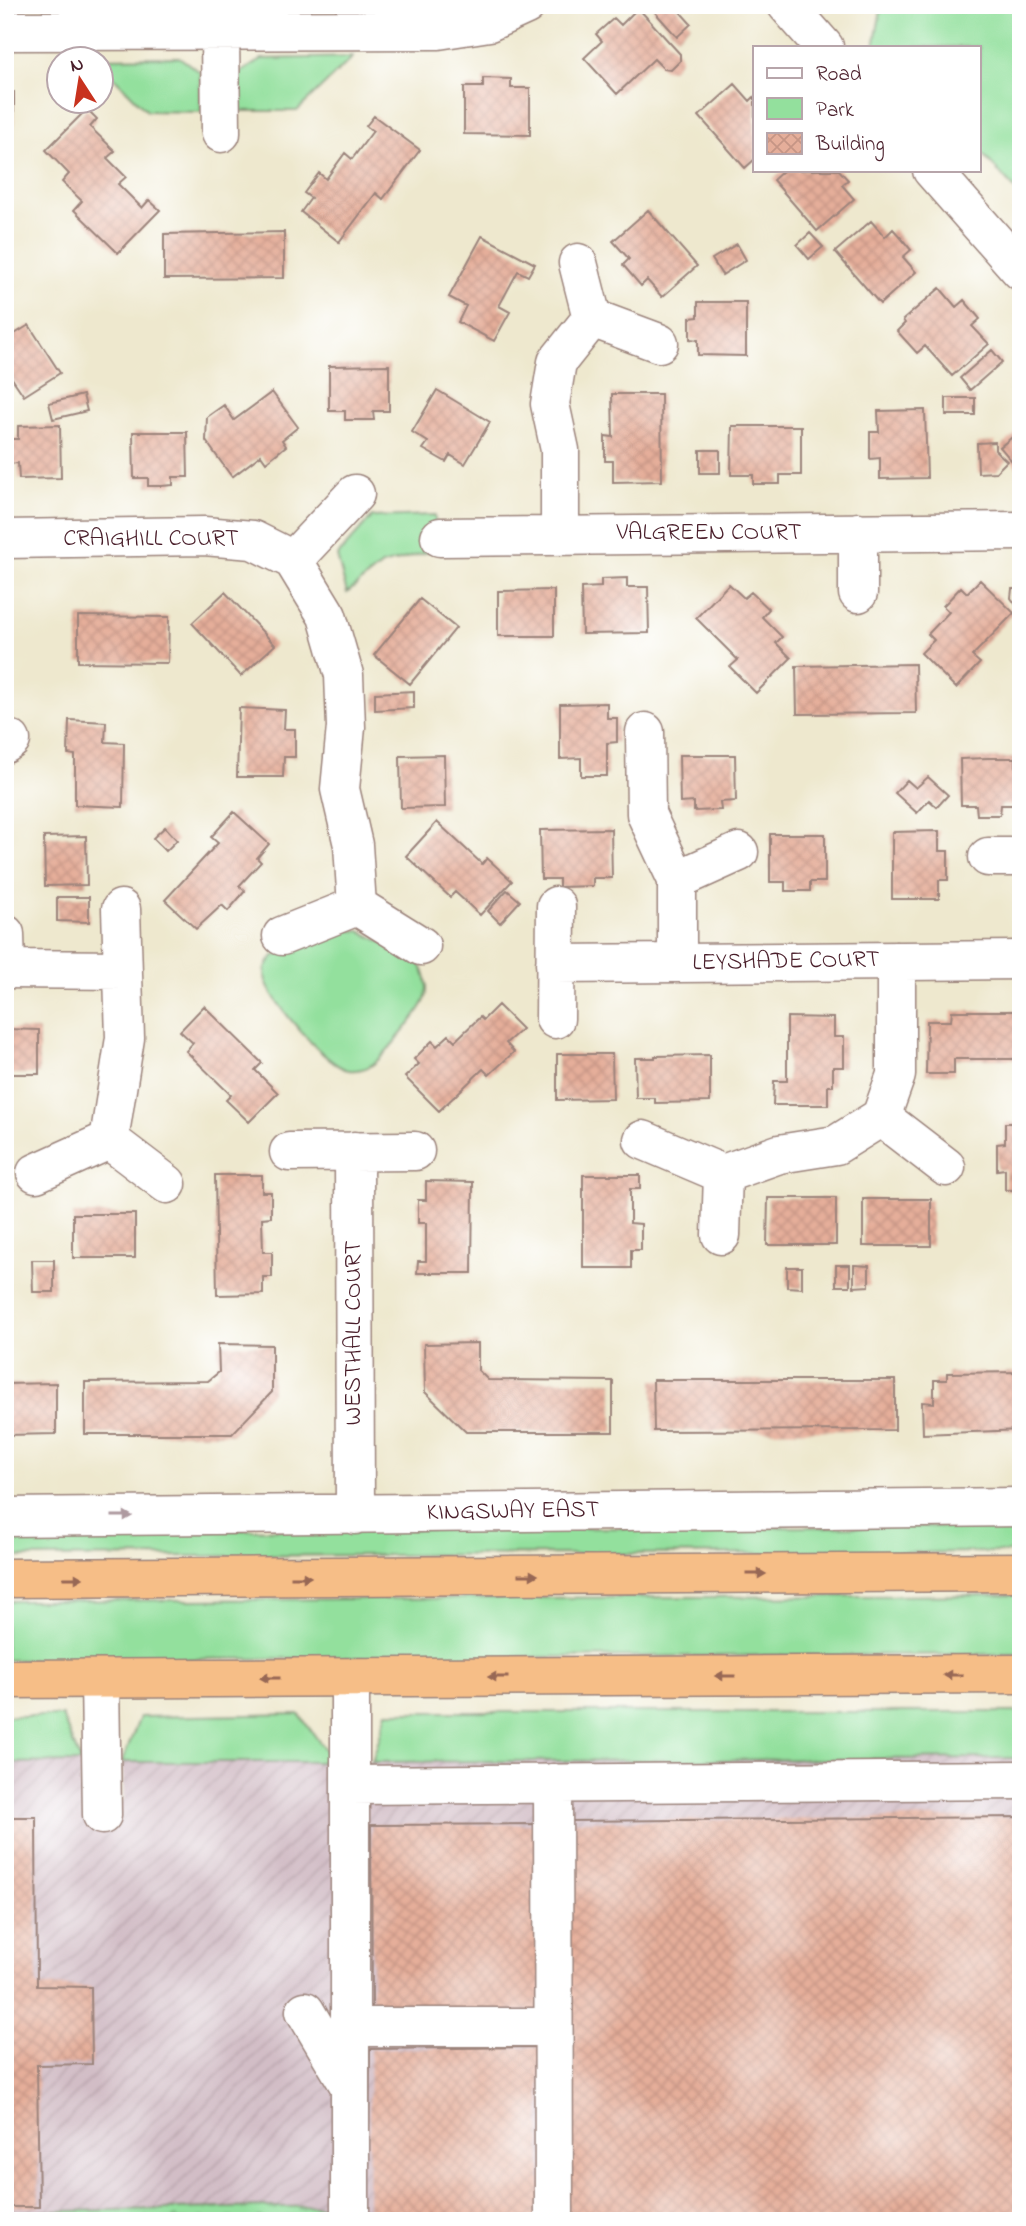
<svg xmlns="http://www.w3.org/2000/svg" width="1026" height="2226" font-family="'Indie Flower',sans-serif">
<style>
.industrial{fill:url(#industrial-furrows)}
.green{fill:#93e09d;stroke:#6e8064;stroke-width:2}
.cemetery{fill:url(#cemetery-stones);stroke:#6e8064;stroke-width:2}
.building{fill:url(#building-cross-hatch)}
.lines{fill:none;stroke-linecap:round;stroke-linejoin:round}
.minor-casing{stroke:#9c847c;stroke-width:41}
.highway-casing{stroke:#9c847c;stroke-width:41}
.minor{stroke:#fff;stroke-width:38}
.highway{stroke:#f6be87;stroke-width:38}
.oneway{fill:#ae9aa0}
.oneway2{fill:#976754}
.labels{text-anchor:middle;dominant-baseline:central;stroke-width:5;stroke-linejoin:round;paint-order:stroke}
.street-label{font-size:24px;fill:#4a1f2b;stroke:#fff}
</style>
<defs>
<pattern id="industrial-furrows" width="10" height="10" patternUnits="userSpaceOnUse" patternTransform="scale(1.75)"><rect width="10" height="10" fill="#d2bdc6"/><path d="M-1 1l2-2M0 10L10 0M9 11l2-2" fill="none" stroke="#b6a2aa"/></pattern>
<pattern id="cemetery-stones" width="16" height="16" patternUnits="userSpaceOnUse" patternTransform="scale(1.75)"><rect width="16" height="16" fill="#93e09d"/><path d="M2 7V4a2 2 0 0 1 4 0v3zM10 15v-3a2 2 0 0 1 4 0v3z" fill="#80c087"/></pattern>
<pattern id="building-cross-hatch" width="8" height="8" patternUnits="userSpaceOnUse" patternTransform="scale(1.75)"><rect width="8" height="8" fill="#e5ae9a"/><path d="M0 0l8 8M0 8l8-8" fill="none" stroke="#c69585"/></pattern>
</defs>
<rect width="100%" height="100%" fill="#fff"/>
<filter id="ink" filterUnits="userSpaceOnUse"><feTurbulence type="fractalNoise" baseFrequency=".0143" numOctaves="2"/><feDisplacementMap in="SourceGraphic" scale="14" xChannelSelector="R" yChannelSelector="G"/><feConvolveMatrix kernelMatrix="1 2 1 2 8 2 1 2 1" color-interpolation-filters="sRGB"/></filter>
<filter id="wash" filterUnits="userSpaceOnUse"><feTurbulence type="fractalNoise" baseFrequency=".00686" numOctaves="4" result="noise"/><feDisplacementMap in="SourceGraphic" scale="28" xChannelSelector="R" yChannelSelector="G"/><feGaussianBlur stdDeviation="1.57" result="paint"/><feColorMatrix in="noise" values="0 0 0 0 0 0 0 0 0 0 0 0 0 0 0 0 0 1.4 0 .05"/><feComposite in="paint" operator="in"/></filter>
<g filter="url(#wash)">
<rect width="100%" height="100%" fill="#eee8ce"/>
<path class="industrial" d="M1021,1758V2221H335L333,2206L5,2212V1763L81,1762V1801L101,1802L124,1801L122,1762Z"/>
<path class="green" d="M882,5H1021V196L979,150V47H874Z
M179,57L200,72L201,112L147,111L102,65V60L95,58Z
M353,57L297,111H239L240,73L262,59Z
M435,515V550L382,565L347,593L337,556L372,517Z
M346,930L360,931L416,959C425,969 430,987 425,1000C421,1011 381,1061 370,1066C365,1069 355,1071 349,1070C327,1067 272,1002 266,981C263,970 267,964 274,956Z
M1021,1526V1552L5,1557V1531Z
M1021,1595V1654L5,1660V1601Z
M387,1712H1021V1758L372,1762Z
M299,1714L334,1762H122L140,1717Z
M5,1716H62L81,1762L5,1763Z"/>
<path class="cemetery" d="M333,2206L335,2221H5V2212Z"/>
<g id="blocks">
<path class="building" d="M658,5H674L691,24L677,37L653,10Z
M638,8L680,54V61L671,70L664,69L654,59L617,94L584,58L602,41L596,34L614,18L621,25Z
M483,78L511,79V88H530V135L464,134V87H483Z
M735,84L750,101L755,96V159L745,168L699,116Z
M5,92H14V138H5Z
M87,109L97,119L90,127L115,151L107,158L126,177L118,184L142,208L149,200L160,210L118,253L74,210L82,201L62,182L69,174L46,150Z
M374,116L420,150L383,199L376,193L339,242L301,212L311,198L304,193L319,173L326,179L345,153L352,159L373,131L366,126Z
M784,170H839L848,180L842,185L854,199L817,231L773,180Z
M648,210L697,266L662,297L647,280L641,286L623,265L629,259L613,241Z
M871,221L885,237L893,229L902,239L911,250L903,257L916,272L880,304L835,252Z
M284,232V278L164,279V234Z
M810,233L823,247L809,259L797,245Z
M482,236L535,264L528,276L518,271L499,306L510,312L494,341L458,322L466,306L449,297Z
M737,244L746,260L722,275L712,259Z
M940,288L956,307L964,300L980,319L972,326L989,344L952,376L925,346L917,353L897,331L905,323L903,320Z
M698,302H746V356L698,355V340L690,339V318L698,317Z
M29,325L60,373L24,396L5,368V340Z
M992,350L1002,362L970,390L960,378Z
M389,365V411H373L374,420H345V411H329V366Z
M437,390L490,422L465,464L450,455L446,462L423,449L428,442L412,432Z
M272,392L298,427L282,440L286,446L266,462L261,455L232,477L206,441L207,417L224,405L234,420Z
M612,394H661L662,481L613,482V461H605V436L613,437Z
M83,395L87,411L53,419L49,403Z
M946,398H975V415H946Z
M925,410L927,478L880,479V458L870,459V432H879L878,411Z
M60,425L61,478L19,479L18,463L9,464V452L8,439H18V426Z
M732,426H801V475H780V484H753V475H731Z
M1021,430V472L1000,447Z
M133,432H187L188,477H173V485L161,486H148V478H134Z
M995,442V450L1007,461L996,472L978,473L977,443Z
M700,450H720V473H700Z
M627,578V587H648L649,633L582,634L581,588L601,587V579Z
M980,580L1014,613L972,656L980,663L956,688L921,653L934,640L928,634L949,612L943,606L961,587L967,593Z
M729,584L744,598L751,592L769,609L762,617L782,637L776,643L791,658L756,693L730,667L738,660L696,618Z
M1012,589H1021V612L1011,598Z
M554,590V636H498V591Z
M225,592L275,645L241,676L192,623Z
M420,599L456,628L410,684L374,655Z
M78,616L169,617L168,663L78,662Z
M915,664L916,713L797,714L796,666Z
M414,691V708L375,710V693Z
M607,703V718H617V742L607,743V776H581V758L560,759V704Z
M239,708L285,710L284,729H295V757H284L283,777H237Z
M69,720L106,722L105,742L124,743L123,807L75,805V755L68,754Z
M444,755L445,807L401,808L400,756Z
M679,755H735L736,801L720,802L721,810L694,811V802L680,803Z
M988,758H1016V805H1001L1000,815H977L976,805H961L960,759Z
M928,777L948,795L937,807L929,800L917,813L895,793L907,780L916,788Z
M234,812L269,844L257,858L261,862L239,886L245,891L228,911L222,905L196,929L165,900L218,843L211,837Z
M437,822L482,864L487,858L512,881L480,915L455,892L450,897L406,856Z
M165,827L177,840L166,851L153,838Z
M611,829L612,878H593V886L559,887V879H541L540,830Z
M939,831V851H948V880H939V899H892V832Z
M770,834H825V882H810V891H785V882H770Z
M86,836L87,885L45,886L44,837Z
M507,890L520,901L500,923L488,911Z
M57,897H89V922L57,921Z
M498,1005L522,1029L506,1043L514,1052L489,1075L483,1069L439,1111L405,1077L419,1064L414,1059L432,1041L437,1046L449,1035L455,1041L480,1017L483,1020Z
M204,1006L262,1063L255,1070L278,1093L249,1122L226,1100L231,1095L186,1051L193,1043L180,1031Z
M952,1011H1019V1059H954V1074H926L927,1021H951Z
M787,1017L834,1018V1037H844V1067H833V1086H828V1105H773L774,1081H787Z
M5,1029L39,1030V1074H5Z
M557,1054H612L613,1099L557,1100Z
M710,1055V1102L655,1103V1098H636L635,1058H655V1056Z
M1005,1123H1021V1190H1005V1169L997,1170V1144L1005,1143Z
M215,1175H262V1192H271V1217L262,1218L263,1252H272V1277H263V1294L217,1295Z
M583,1175H640V1189H630V1223L641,1224V1250H631V1268H583Z
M426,1181L473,1182L472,1273H417L418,1261H426V1223H418V1200H426Z
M5,1185H9L10,1210H5Z
M768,1198H836V1245H767Z
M863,1199H931V1246H863Z
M73,1214H135V1258H73Z
M1017,1218H1021V1273H1016Z
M32,1260H54V1292H33Z
M836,1265H850V1286H836Z
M854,1265L869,1266V1286L854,1287Z
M787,1267H802V1288L787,1287Z
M478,1343V1370L488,1380L613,1381V1432H466L425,1392L424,1344Z
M218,1344L272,1345V1392L232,1434H85V1382L208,1381L219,1372Z
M1021,1372V1430L923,1434L922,1402L934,1403V1380H947V1373Z
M653,1380H895V1430L654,1431Z
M56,1383V1434L5,1435V1384Z
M5,1817H36L37,1986L91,1987L92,2064L37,2065L39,2207H5Z
M1021,1817V2221H567L565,1821Z
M540,1824L541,2011H372L371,1825Z
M540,2047L541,2221H370L368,2216L370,2049Z"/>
</g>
</g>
<g filter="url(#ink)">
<use href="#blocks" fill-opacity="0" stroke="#9c847c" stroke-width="2"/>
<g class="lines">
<defs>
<path id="minor" d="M787,5L824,47
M5,31L438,30L489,22L526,5
M220,31L221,133
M932,170L1021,271
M578,263L592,318
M858,532V593
M560,534V450L550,404L557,362L592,318L659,343
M440,537L1021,531
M5,539L204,536L253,540L293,560L327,616L344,675L346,727L340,789L353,845L357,906L282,936
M293,560L355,494
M645,732L646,814L677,880V963
M5,744L11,740
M988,857H1021
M677,880L739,852
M357,906L421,946
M5,934L6,969
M555,964L1021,960
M5,969L123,970
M555,1019L556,906
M881,1117L946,1167
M109,1140L167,1184
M643,1140L723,1174L779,1154L836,1145L881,1117L896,1075V961
M354,1151L355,1515
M289,1152L415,1151
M36,1173L109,1140L125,1038L121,909
M721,1235L723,1174
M5,1517L1021,1507
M100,1679L102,1815
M553,1783L554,2221
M351,1785L1021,1780
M305,2011L349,2085
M349,2027H553
M350,2221V1678"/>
<path id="highway" d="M5,1578L1021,1572
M5,1679L1021,1674"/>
</defs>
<use href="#minor" class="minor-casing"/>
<use href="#highway" class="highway-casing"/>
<use href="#minor" class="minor"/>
<use href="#highway" class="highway"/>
</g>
<defs><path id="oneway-solid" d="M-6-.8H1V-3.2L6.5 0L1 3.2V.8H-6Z" transform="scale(1.75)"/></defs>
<use class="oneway" href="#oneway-solid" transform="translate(122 1516)"/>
<g class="oneway2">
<use href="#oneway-solid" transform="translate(756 1574)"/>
<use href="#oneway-solid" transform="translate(528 1575)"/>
<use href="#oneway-solid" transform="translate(301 1577)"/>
<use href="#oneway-solid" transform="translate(73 1578)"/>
<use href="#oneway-solid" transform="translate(953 1675) rotate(180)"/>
<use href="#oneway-solid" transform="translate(725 1676) rotate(180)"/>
<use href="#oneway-solid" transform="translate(498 1677) rotate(180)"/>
<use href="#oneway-solid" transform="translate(270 1678) rotate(180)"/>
</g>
</g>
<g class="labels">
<g class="street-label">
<text x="709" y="533">VALGREEN COURT</text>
<text x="151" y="539">CRAIGHILL COURT</text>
<text transform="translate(786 962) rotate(-1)">LEYSHADE COURT</text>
<text transform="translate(354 1333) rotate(-90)">WESTHALL COURT</text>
<text transform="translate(513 1512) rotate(-1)">KINGSWAY EAST</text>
</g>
</g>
<rect width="1026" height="2226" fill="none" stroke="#fff" stroke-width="28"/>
<rect x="753" y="46" width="228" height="126" fill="#ffffff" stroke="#b7a5aa" stroke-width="2"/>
<rect x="767" y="68" width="35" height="10" fill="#ffffff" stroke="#b7a5aa" stroke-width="2"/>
<text x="816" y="80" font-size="21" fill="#4a1f2b">Road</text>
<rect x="767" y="98" width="35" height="21" fill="#93e09d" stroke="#b7a5aa" stroke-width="2"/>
<text x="816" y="116" font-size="21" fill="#4a1f2b">Park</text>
<rect x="767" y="133" width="35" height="21" fill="url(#building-cross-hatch)" stroke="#b7a5aa" stroke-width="2"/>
<text x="816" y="150" font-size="21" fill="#4a1f2b">Building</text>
<g transform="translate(80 80) rotate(348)"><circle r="33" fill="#ffffff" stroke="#b7a5aa" stroke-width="2"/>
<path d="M0-5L12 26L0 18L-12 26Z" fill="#c8321e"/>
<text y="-10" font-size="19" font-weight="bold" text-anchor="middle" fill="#4a1f2b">N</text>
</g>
</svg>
